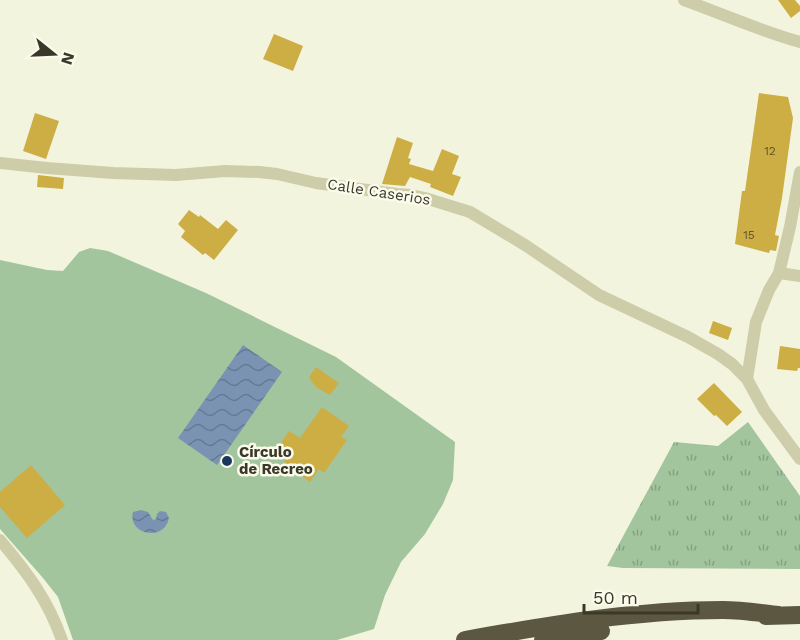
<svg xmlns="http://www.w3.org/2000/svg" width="800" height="640" font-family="'Work Sans',sans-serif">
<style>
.grass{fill:url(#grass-tufts)}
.pitch{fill:#a2c59d}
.water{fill:url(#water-waves)}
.building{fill:#cdae44}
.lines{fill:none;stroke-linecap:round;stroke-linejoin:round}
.street{stroke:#cecda9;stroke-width:12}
.highway{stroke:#5c5740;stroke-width:18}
.poi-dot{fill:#1c375f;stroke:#fafbeb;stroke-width:2}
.labels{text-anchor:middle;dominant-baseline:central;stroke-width:5;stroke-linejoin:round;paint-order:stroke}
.number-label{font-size:12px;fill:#5f5630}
.street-label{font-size:15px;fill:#3a3829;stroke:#fafbeb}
.poi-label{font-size:15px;font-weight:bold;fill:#3a3829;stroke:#fafbeb;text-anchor:start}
</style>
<defs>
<pattern id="grass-tufts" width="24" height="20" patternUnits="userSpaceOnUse" patternTransform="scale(1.5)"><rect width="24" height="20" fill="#a2c59d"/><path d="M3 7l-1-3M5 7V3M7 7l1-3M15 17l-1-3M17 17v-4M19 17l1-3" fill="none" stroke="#85a180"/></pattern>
<pattern id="water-waves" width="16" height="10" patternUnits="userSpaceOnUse" patternTransform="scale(1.5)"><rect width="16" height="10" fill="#7b93b3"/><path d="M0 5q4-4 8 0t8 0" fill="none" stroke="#667992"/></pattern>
</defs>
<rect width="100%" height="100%" fill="#f3f4de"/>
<path class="grass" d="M748,422L800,496V569L623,568L607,566L674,442L718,446Z"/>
<path class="pitch" d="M90,248L108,251L206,293L336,357L455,442L453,480L443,504L425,534L401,562L385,595L374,629L337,640H73L58,597L43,578L0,529V260L47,270L63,271L79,252Z"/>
<path class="water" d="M243,345L282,372L217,465L178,438Z
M141,510L148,512L153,520L156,519L157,514L160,511L166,512L169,518C164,543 127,534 133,512Z"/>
<path class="building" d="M778,0H795L800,6V11L791,18Z
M274,34L303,46L293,71L263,59Z
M759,93L788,97L793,118L782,198L775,235L779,236L776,251L770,250L769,253L735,244L742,191H745Z
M35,113L59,121L46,159L23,151Z
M397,137L413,143L408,158L411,159L409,164L433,171L442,149L459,156L452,174L461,177L453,196L430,187L431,184L410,177L405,186L382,184Z
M38,175L64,178L63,189L37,187Z
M189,210L199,217L200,215L218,229L226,220L238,230L214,260L205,253L203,255L181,237L185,231L178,224Z
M713,321L732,328L728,340L709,333Z
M780,346L800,349V368H798L797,371L777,369Z
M316,367L339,383L330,395L317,388L312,382L309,377Z
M714,383L742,412L727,426L716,415L714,416L697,399Z
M322,407L349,426L341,437L347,440L324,473L319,469L310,482L288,466V465L284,462L291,452L280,444L289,431L300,438Z
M31,465L65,505L27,538L0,507V492Z"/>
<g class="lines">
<path class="street" d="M684,0C723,14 760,31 800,42
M0,163L47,168L113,173L176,175L225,171L259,172L277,174L316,183L397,194L411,195L425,198L470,212L525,245L599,295L688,337L718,354L732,364L747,379L764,410L800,459
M800,172L790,227L779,273L800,276
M747,379L756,322L769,290L779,273
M0,540C27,572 48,600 62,640"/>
<path class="highway" d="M766,616L800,615
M465,640C550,625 636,610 723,610C741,610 760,613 778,615
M543,640L601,631"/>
</g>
<circle class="poi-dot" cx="227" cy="461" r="6"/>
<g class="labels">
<g class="number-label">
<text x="770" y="151">12</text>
<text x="749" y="235">15</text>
</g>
<g class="street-label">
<text transform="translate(379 192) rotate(9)">Calle Caserios</text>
</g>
<g class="poi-label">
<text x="239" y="452">Círculo<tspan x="239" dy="17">de Recreo</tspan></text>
</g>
</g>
<g transform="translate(54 54) rotate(108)" stroke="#fafbeb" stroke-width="4.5" paint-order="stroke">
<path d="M0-4.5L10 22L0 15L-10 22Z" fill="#3a3829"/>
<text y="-9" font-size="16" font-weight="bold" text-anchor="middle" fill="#3a3829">N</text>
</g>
<path d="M584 604v9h114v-9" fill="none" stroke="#3a3829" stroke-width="3"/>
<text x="593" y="604" font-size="18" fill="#3a3829" stroke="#fafbeb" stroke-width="4.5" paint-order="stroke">50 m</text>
</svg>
